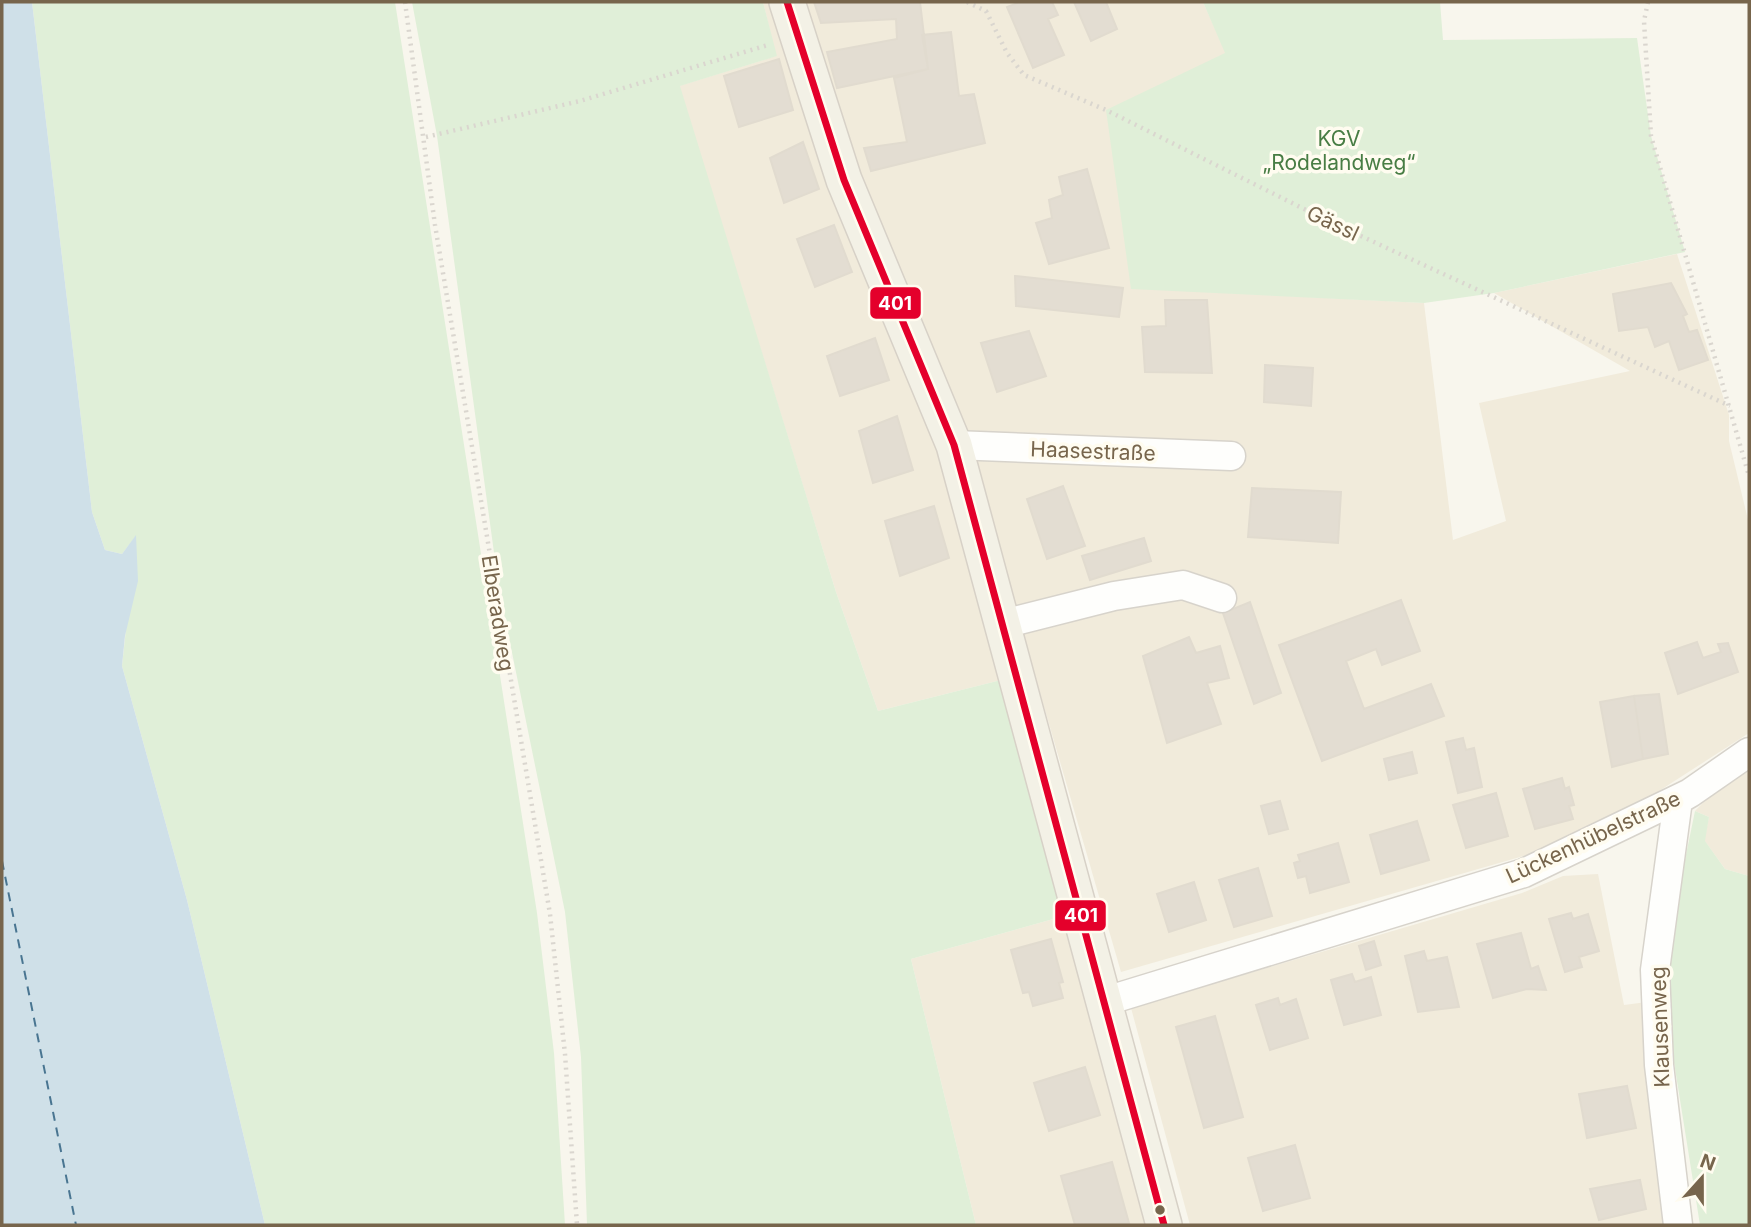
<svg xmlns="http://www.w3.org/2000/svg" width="1751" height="1227" font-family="Inter,sans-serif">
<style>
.residential{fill:#f1ebdb}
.green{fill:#e0efd8}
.water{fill:#cfe0e8}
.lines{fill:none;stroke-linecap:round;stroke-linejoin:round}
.ferry{stroke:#497591;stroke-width:2;stroke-dasharray:9 7;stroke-linecap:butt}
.building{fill:#e3ddd2;stroke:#e1dbcf;stroke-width:2}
.minor-casing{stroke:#d7d3cb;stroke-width:31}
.major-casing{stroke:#d7d1c7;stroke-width:38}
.path{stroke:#dad6cf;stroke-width:4.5;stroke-dasharray:2 5;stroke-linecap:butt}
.minor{stroke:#fefefc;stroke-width:28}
.major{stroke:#f3f1e6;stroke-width:35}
.bus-1-casing{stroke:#fffcf0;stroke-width:12}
.bus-1{stroke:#e4002b;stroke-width:7}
.bus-dot{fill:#77654c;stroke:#fffcf0;stroke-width:2.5}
.labels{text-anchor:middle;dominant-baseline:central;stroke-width:7;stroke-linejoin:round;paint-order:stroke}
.park-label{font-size:21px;fill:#487d44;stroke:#fffcf0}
.street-label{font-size:21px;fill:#77654c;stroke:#fffcf0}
.line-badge{stroke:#fffcf0;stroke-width:2.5}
.badge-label{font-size:19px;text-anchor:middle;font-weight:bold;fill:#fff}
</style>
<rect width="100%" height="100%" fill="#f8f6ed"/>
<path class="residential" d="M763,2H1203L1226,53L1131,288L1424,303L1453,540L1506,521L1479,403L1630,371L1494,293L1677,254L1729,415V441L1749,524V733L1586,838L1121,972L1016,610L1017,676L878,711L836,592L679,86L776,56Z
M1749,768V876L1725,869L1704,840L1709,817L1695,811L1720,785Z
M1598,874L1624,1005L1647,1002L1679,1225H1190L1131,1008L1522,893L1563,876Z
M1064,916L1146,1225H976L911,959Z"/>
<path class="green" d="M32,2H395L537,913L554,1053L565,1225H265L187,900L122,666L136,536L122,554L105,550L92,512Z
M412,2H763L777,56L680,86L836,592L878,711L1017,676L1064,916L911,959L976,1225H587L581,1057L565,912L499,589L437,136Z
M1203,2H1440L1443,40L1637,38L1651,136L1685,252L1494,293L1424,303L1131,289L1106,110L1225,53Z
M1695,811L1709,817L1705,841L1725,869L1749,876V1225H1700L1673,1056L1666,952Z"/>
<path class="water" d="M2,2H32L92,512L105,550L122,554L136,535L138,581L125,636L122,666L187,900L265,1225H2Z"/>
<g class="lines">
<path class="ferry" d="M2,861L76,1225"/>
</g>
<path class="building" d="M814,2H920L928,69L837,88L827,52L897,39L896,19L821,23Z
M1020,2H1052L1058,15L1048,19L1064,55L1033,68L1007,7Z
M1074,2H1106L1117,29L1091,41Z
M951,32L959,96L974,94L985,143L871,171L864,148L907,142L894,78L928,69L922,35Z
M779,59L793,110L739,127L724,76Z
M803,142L819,189L784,203L770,158Z
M1087,169L1109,248L1049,264L1036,223L1052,218L1049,200L1063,195L1059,177Z
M834,225L852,272L815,287L797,239Z
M1015,276L1123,288L1119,317L1016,306Z
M1671,283L1687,314L1683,316L1689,332L1697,330L1708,360L1679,370L1669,341L1655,347L1648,327L1619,331L1613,294Z
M1165,300H1207L1212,373L1145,372L1142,327L1166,326Z
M1029,331L1046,376L997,392L981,343Z
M875,338L889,380L840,396L827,356Z
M1265,365L1313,368L1311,406L1264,402Z
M897,416L913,470L873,483L859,431Z
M1063,486L1085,546L1047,559L1027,499Z
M1252,488L1341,492L1338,543L1248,537Z
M934,506L949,558L900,576L885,521Z
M1144,538L1151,561L1090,580L1082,556Z
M1401,600L1420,651L1382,665L1376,649L1346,661L1364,709L1431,684L1444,716L1322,761L1279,645Z
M1250,602L1281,693L1254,704L1223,613Z
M1189,637L1196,653L1220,646L1229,678L1207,683L1221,724L1167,743L1143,656Z
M1697,642L1703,658L1721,652L1718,644L1728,643L1738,672L1678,694L1665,653Z
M1659,694L1668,754L1643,759L1634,696Z
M1634,696L1643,759L1612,767L1600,702Z
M1463,738L1466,750L1474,748L1482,787L1458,793L1446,742Z
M1412,752L1417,773L1389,780L1384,759Z
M1562,778L1565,789L1569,787L1574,805L1569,806L1573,819L1535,829L1523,789Z
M1496,793L1508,836L1466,848L1453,805Z
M1280,801L1288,829L1269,834L1261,806Z
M1417,821L1429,860L1381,874L1370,835Z
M1338,843L1349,882L1310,893L1306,876L1298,878L1294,863L1300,861L1298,855Z
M1258,868L1272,916L1234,927L1219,880Z
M1194,882L1206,920L1169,932L1157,894Z
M1571,913L1573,919L1588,914L1599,951L1579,957L1582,967L1565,972L1549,919Z
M1521,933L1531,969L1538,966L1546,990L1527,989L1493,998L1477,944Z
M1051,939L1063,982L1059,983L1063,998L1033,1006L1029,992L1023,993L1011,950Z
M1374,941L1381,965L1366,970L1359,946Z
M1424,951L1427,961L1447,957L1459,1007L1418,1012L1405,956Z
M1352,974L1355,982L1371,977L1381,1015L1344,1025L1331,980Z
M1278,998L1280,1005L1296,999L1308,1038L1270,1050L1256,1005Z
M1215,1016L1243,1117L1204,1128L1176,1027Z
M1085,1067L1100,1115L1049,1131L1034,1083Z
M1627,1086L1636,1128L1587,1138L1579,1094Z
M1295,1145L1310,1198L1263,1211L1248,1158Z
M1112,1162L1129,1223L1075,1225L1061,1176Z
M1640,1180L1646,1209L1599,1220L1590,1189Z"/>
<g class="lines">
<defs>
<path id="minor" d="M954,445L1231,456
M1003,624L1114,596L1183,585L1222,598
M1106,1001L1524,873L1690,793L1749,752
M1678,1225L1659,1065L1655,970L1678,800L1690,793"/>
<path id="major" d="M787,2L844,180L954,445L1164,1225"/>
</defs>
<use href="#minor" class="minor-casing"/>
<use href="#major" class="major-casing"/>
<path class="path" d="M405,2L435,225L550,914L565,1054L577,1225
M967,2L986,11L1007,53L1024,75L1106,110L1324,219L1730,406
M1648,2L1644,21L1651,136L1749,476
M426,137L580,101L768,45"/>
<use href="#minor" class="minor"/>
<use href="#major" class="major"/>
<defs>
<path id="bus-1" d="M787,2L844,180L954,445L1164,1225"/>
</defs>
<use href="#bus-1" class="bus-1-casing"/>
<use href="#bus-1" class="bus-1"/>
</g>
<circle class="bus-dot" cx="1160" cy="1210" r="6"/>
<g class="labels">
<g class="park-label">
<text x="1339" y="138">KGV<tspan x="1339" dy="24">„Rodelandweg“</tspan></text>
</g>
<g class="street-label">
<text transform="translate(1333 223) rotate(25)">Gässl</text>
<text transform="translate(1093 451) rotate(2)">Haasestraße</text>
<text transform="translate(498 613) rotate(81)">Elberadweg</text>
<text transform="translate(1593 837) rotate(-25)">Lückenhübelstraße</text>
<text transform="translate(1660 1027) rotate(-92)">Klausenweg</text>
</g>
</g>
<g class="line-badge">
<rect x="869" y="286" width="53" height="34" rx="7" fill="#e4002b"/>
<rect x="1054" y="899" width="53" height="33" rx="7" fill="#e4002b"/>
</g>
<g class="badge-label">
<text x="895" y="310">401</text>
<text x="1081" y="922">401</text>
</g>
<rect width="1751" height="1227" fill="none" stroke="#77654c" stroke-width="7"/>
<g transform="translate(1702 1178) rotate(21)" stroke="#fffcf0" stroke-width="5" paint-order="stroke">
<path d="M0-5L12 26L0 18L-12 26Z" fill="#77654c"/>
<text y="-10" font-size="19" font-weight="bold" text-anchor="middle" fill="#77654c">N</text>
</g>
</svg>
